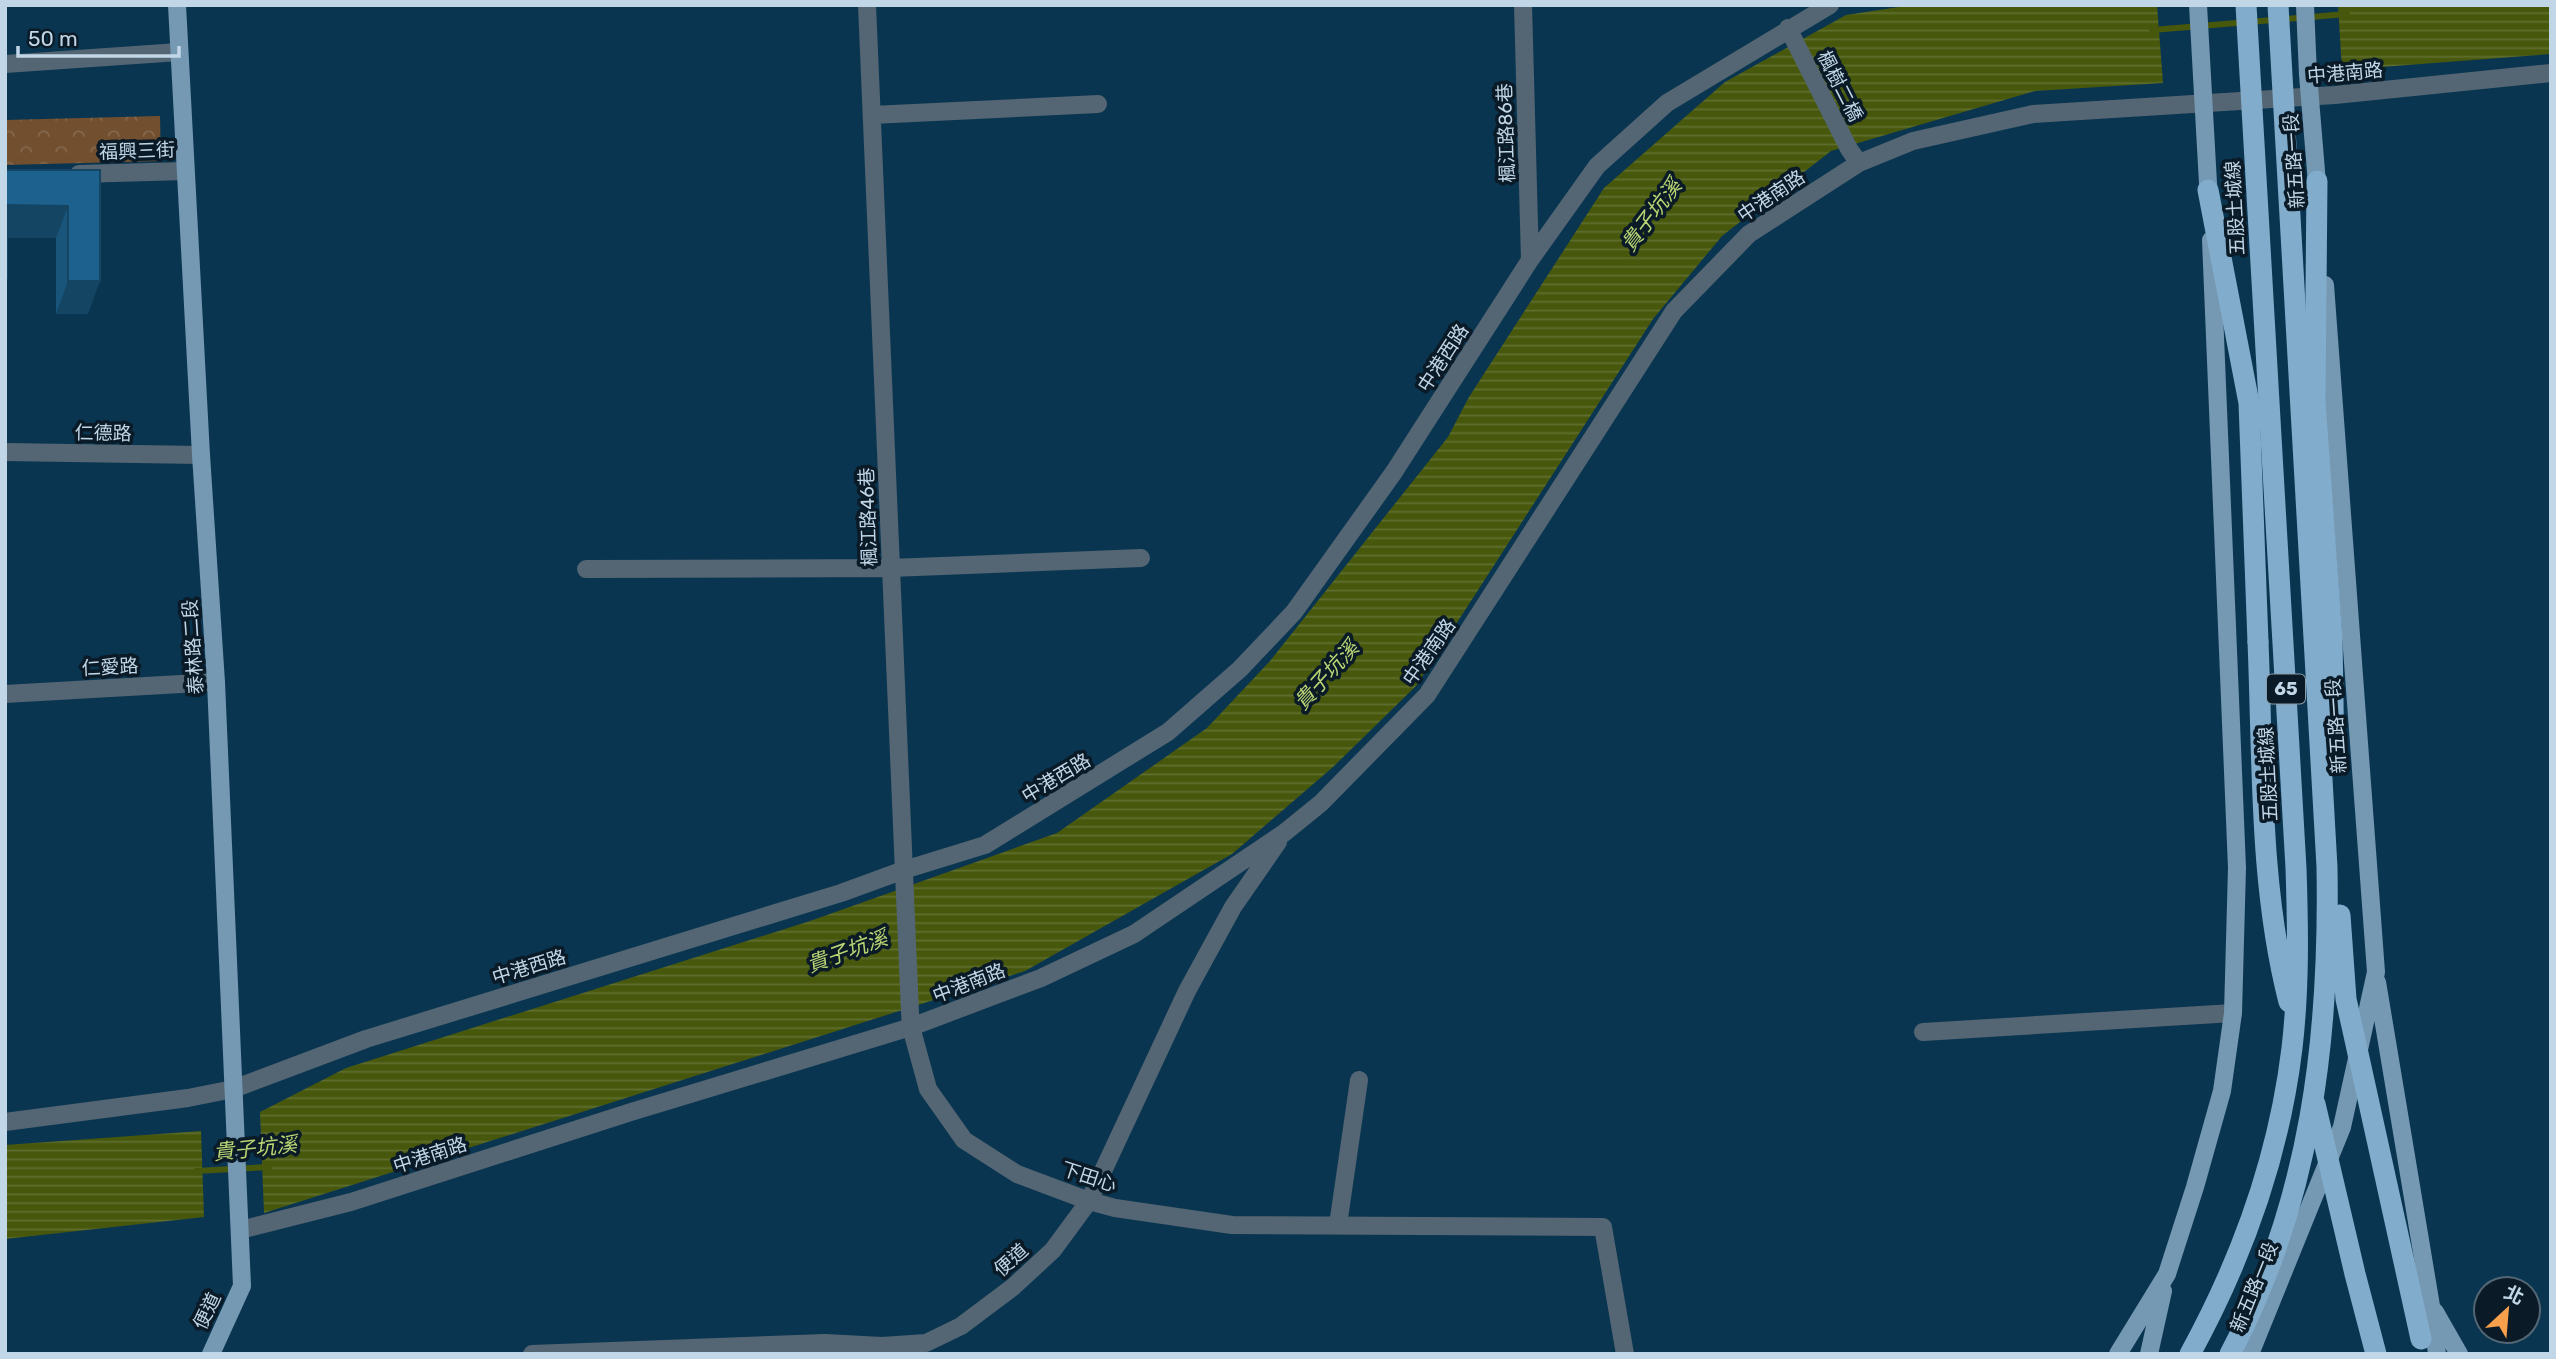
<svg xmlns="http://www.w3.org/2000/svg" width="2556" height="1359" font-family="Rubik,'Noto Sans TC',sans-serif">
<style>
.park{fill:url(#park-crowns)}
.water{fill:url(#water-rules)}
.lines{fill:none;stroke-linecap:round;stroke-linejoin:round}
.stream{stroke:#47580c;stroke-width:6}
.minor{stroke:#546673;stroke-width:18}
.major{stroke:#7598b3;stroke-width:18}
.highway{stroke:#81accc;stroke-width:21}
.highway-bridge{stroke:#81accc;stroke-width:21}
.wall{fill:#19547a}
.shaded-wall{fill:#144563}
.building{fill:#1d628e;stroke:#144563;stroke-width:2}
.labels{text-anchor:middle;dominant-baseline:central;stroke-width:7;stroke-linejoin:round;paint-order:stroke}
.shield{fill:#0a1b27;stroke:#8a9ead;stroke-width:2}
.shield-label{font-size:18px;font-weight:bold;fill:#c1d6e7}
.street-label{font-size:19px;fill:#c1d6e7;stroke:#0a1b27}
.water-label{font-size:21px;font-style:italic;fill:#bad473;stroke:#0a1b27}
</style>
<defs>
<pattern id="park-crowns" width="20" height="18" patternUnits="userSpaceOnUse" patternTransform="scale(1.75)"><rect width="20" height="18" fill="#724f2f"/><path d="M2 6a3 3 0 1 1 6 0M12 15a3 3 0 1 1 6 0" fill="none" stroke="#84684d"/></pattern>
<pattern id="water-rules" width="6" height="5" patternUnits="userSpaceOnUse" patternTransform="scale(1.75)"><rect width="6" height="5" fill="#47580c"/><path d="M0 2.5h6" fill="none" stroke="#606f2f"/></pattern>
</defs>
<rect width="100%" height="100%" fill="#0a3550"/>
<path class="park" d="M160,116L161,161L5,165V120Z"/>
<path class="water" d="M1912,5H2157L2163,83L2035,91L1831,151L1722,236L1653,319L1416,686L1333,767L1232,854L1025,971L264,1213L260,1112L346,1068L813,920L1057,833L1207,728L1270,661L1448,437L1469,397L1604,188L1725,82L1846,15Z
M2338,5H2551V54L2342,70Z
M201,1131L204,1217L5,1239V1145Z"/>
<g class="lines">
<path class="stream" d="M2152,30L2347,14
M196,1171L269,1167"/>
<path class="minor" d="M867,5L910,1013L911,1027L928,1089L964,1140L1017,1174L1089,1201L1115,1208L1232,1225L1603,1227L1625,1354
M1523,5L1530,260
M1788,28L1849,149L1859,163
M5,64L179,52
M872,115L1098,104
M79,174L185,171
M5,452L201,455
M586,569L891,568L1141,558
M5,694L216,682
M1923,1032L2233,1013
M5,1122L188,1098L233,1089L366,1039L841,893L904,870L985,845L1168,732L1240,669L1294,612L1394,472L1530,260L1597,166L1667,103L1830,5
M1338,1225L1359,1080
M240,1230L351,1202L631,1112L911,1027L1041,978L1134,934L1284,833L1321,803L1427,695L1674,311L1749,234L1859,163L1913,141L2033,114L2335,95L2551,73
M532,1354L825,1343L882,1346L926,1343L961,1326L1013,1287L1053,1250L1089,1201L1187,991L1233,907L1278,842"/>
<path class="major" d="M177,5L201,455L216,682L242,1286L211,1354
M2198,5L2209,201
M2305,5L2308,75L2318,195
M2377,982L2431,1306L2437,1354
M2435,1312L2459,1354
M2118,1354L2167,1274L2195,1187L2222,1091L2233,1013L2237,868L2211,240
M2149,1354L2163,1291
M2250,1354L2342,1127L2376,972L2325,285"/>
<path class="highway" d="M2317,181L2315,401L2332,638
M2208,190L2249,403L2258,642"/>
<path class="highway-bridge" d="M2332,638L2334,764
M2258,642C2263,761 2259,885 2289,1002
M2340,915L2346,999L2421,1339
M2315,1104L2355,1274L2376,1354
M2190,1354C2242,1259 2279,1156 2292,1048C2299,988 2298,928 2296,868L2246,5
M2230,1354C2311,1201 2330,1037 2327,867L2278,5"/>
</g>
<path class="wall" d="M5,170H100L88,314H56V238H7V278L5,284Z"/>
<path class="shaded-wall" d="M7,205L68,206L56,238H5Z
M68,281H100L88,314H56Z"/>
<path class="building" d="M5,170H100V281H68V206L7,205V278H5Z"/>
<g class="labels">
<rect class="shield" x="2267" y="674.5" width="38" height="29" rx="5"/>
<g class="shield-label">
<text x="2286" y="689">65</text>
</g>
<g class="street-label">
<text transform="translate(2345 73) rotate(-5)">中港南路</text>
<text transform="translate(1840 86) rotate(63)">楓樹二橋</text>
<text transform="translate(1506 133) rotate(-92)">楓江路86巷</text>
<text transform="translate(137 151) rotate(-2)">福興三街</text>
<text transform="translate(2294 161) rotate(-94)">新五路一段</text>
<text transform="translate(1771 196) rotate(-34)">中港南路</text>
<text transform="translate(2235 208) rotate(-93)">五股土城線</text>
<text transform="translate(1443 358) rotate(-57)">中港西路</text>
<text transform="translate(103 433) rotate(1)">仁德路</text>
<text transform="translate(868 517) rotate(-92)">楓江路46巷</text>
<text transform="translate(193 647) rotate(-94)">泰林路二段</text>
<text transform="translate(1429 652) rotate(-55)">中港南路</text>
<text transform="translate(110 667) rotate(-3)">仁愛路</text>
<text transform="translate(2336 726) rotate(-94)">新五路一段</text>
<text transform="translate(2268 774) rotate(-93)">五股土城線</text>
<text transform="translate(1056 778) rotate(-31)">中港西路</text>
<text transform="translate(529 967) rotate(-17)">中港西路</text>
<text transform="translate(969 983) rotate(-21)">中港南路</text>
<text transform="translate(430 1155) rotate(-18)">中港南路</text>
<text transform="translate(1089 1177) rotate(18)">下田心</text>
<text transform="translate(1011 1260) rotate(-42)">便道</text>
<text transform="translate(2254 1287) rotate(-68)">新五路一段</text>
<text transform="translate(207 1311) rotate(-65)">便道</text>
</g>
<g class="water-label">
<text transform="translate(1651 215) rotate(-53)">貴子坑溪</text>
<text transform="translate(1326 675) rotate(-48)">貴子坑溪</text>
<text transform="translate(847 951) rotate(-20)">貴子坑溪</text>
<text transform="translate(255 1148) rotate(-6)">貴子坑溪</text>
</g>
</g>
<rect width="2556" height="1359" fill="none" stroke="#c1d6e7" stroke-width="14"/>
<g transform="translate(2507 1310) rotate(26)"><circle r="33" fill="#0a1b27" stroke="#536674" stroke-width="2"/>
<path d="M0-5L12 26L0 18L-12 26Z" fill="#f8a04b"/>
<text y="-10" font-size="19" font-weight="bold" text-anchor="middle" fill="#c1d6e7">北</text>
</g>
<path d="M18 46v10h161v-10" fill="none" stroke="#c1d6e7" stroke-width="3.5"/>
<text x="28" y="46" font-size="21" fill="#c1d6e7" stroke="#0a1b27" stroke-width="5" paint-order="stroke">50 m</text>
</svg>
